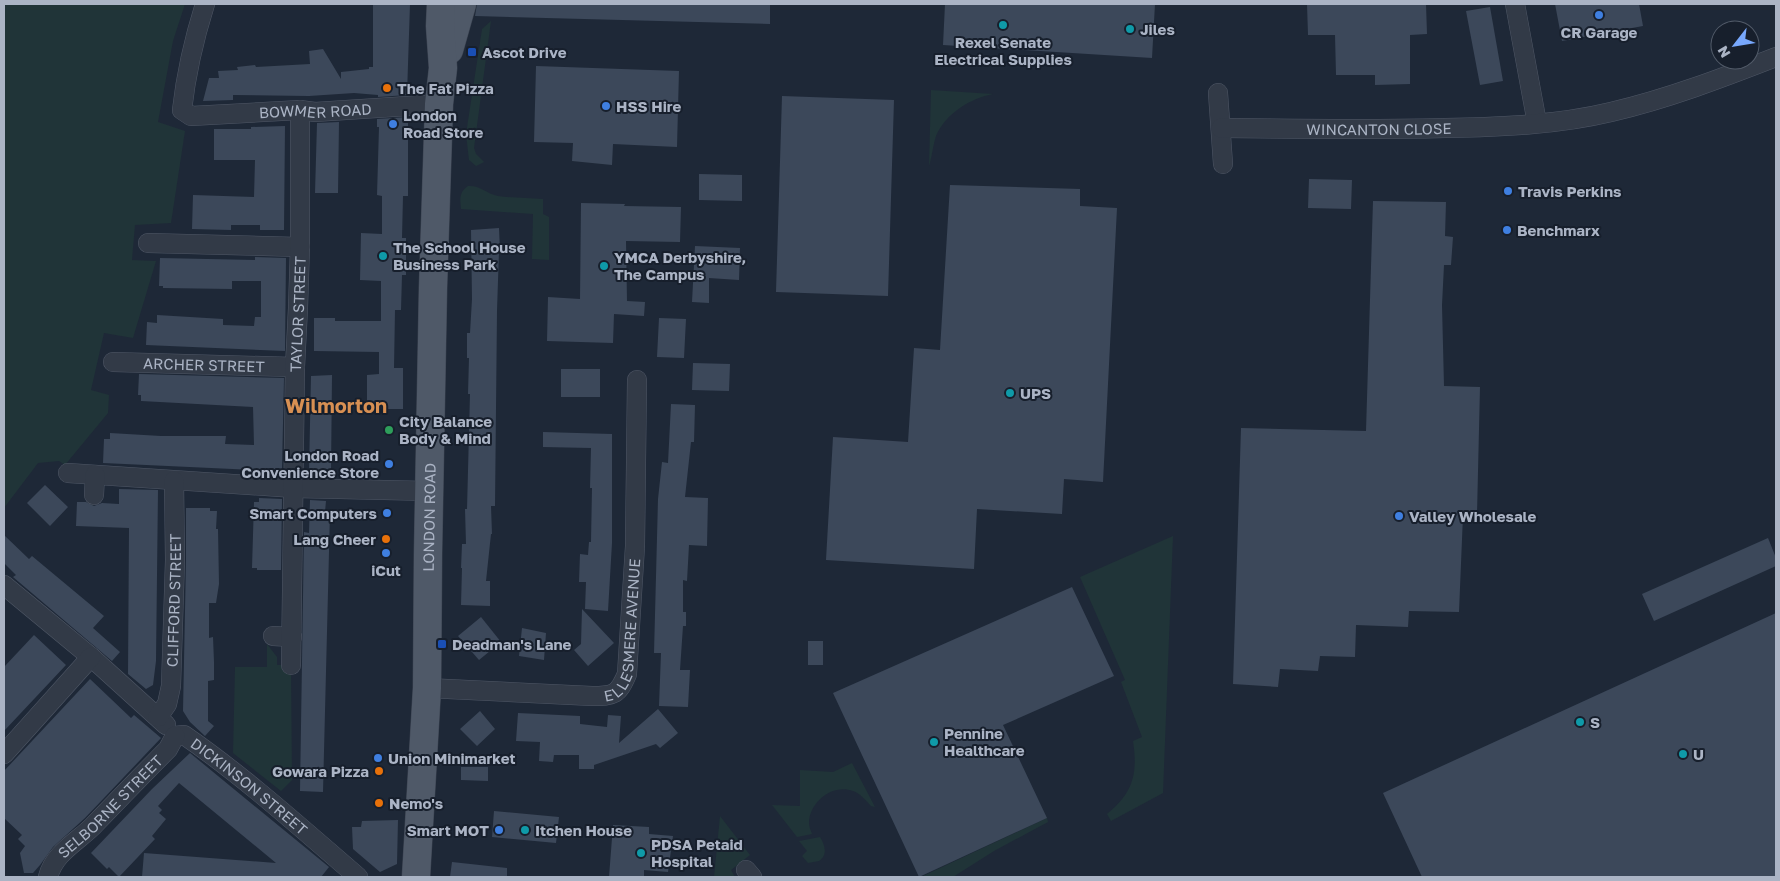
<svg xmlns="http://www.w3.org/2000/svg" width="1780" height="881" font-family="'Golos Text',sans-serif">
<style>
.green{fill:#203438}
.building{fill:#3c485a}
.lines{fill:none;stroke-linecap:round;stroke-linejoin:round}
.minor-casing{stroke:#4f5766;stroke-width:20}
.primary-casing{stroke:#3b4351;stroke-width:29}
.minor{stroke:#323a47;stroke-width:19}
.primary{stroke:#4f5968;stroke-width:28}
.shop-dot{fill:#3f7fe0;stroke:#171f2c;stroke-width:2}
.culture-dot{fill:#0f9aa8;stroke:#171f2c;stroke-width:2}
.transit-dot{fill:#1a4fb4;stroke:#171f2c;stroke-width:2}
.food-dot{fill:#e8710a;stroke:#171f2c;stroke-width:2}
.leisure-dot{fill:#2e9e5b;stroke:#171f2c;stroke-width:2}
.labels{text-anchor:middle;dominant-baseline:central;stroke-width:4;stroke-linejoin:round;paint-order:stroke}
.poi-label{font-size:15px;font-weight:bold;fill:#abb4c5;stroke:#171f2c;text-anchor:start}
.street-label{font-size:15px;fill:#abb4c5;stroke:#171f2c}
.district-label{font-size:20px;font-weight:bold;fill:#d89053;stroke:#171f2c}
</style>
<rect width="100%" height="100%" fill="#1e2837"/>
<path class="green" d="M4,4H185L173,41L158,122L185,131L171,223L135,225L132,260L156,261L133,338L104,333L91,390L109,395L108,413L65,465L59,461L38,463L4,508Z
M491,21L474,148L476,154L484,162L476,166L469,160L466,134L482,29Z
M931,90L993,94C971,98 946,113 936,136C933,145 932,157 929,166Z
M468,186C480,185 487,194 498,196C513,198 528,198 543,199V214L549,217V260L532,259L533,214L461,209C460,199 459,192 468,186Z
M1173,536L1163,793L1111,821L1107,814C1133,793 1138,774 1133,741L1142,737L1121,682L1125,680L1080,577Z
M267,644L277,657V665H291L292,780L281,791L233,753L235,667H267Z
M852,763L875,807L871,806C866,801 860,793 853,791C833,783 809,802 809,823C809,827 811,831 812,834L797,837L772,805L800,806V770L833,772Z
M720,816L750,855L731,870L735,877H714Z
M1047,818L1048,822L994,851L953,877H921Z
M820,837C825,845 828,855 819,861L808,863L802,856L807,851L799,841Z"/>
<path class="building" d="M373,4H410L407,95L378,97V95L354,93L309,96L233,95V100L203,101L209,78H219L218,71L238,70L237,67L255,65L256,67L310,64L309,51L323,49L341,79V72L369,69V67H373Z
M477,4H770V24L475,16Z
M945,4H1155L1152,58L943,45Z
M1307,4H1426L1427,34L1410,35V84L1375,85V75H1336L1335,35H1308Z
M1555,4H1639L1643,26L1562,41Z
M1490,7L1503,81L1480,85L1466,11Z
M536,66L679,71L677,147L613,144L612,165L572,161L573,143L534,142Z
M782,96L894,100L888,296L776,292Z
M408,117V196H403L402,238H406V275H402L401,310H395L394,368H403V409H379V407H367V375L379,374V352L314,351V318H335V321H381V281L360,280L361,233L382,234V196L377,195L379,127H377V119Z
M339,122L338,193H315L317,123Z
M285,126L284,230H260V225H231V230L192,229L193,195L254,197L255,160H214V129H251V127Z
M699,174L742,175V201L699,200Z
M1309,179L1352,180L1351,209L1308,208Z
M950,185L1080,189V206L1117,208L1103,482L1064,479L1062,514L977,509L974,569L826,560L833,437L908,442L914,348L940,350Z
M1373,201L1446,202L1445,236L1453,237L1451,265H1444L1442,305L1444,386L1480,387L1477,514L1463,515L1459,612L1409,611L1408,627L1356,625L1355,657L1320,656L1318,671L1280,669L1278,687L1233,684L1241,428L1366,431Z
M581,203L625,204L624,206L681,207L680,242L626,241L627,301L645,302L644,316L614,314L613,343L547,341L548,297L580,299Z
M499,228L500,251H499L497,311L495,506H491L492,534H491L486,581H490V606L461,605L462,568H461L462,544H466L465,509H467L470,394H468L469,358H467V333H470L472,299L471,230Z
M695,246L740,248L739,280L709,278V303L692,302Z
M255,257L286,258L285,351L146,345L147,322L157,323V315L223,319V325L254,326L255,317H261V281H232V289L163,288V286H159L160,258L255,260Z
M659,318L686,319L684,358L657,357Z
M693,363L730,364L729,391L692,390Z
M561,369H600V397H561Z
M139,374L284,378L282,469L254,470L103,463L104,439H110V433L161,436H226L225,444L254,445L253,407L141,401V395H138Z
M332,375L331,472L309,471L311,376Z
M671,404L695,405L694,442H691L685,497L708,498L707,546L689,545L687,581L683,580V612H686V626H683L680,670H690L688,707L659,706L661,653H654L658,499L662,462L668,463Z
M543,432L612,434V543L608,611L585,609L586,582H579L580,554L588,555L589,542H591L592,488H590L591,448L543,447Z
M45,485L68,507L50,526L27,503Z
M119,489L158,490L156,661L153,685L146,689L128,674L129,528L76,526L77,502H86L94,506L102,503L119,504Z
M259,498L282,499L281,570H257V568H252L254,502H259Z
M310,500L326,501L325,512H330L323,792L300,791L304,532L309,533Z
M186,508H210V511H217L216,529H218L219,584L216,603H209V638L213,637L214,662V680L208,681V721L214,726L205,736L190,722L183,711L186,560Z
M4,535L29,559L32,556L104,616L93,628L120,652L112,661L13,577L16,575L4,563Z
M1768,538L1776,558V566L1654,621L1642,594Z
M1072,587L1114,676L1003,725L1047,818L919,877L833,693Z
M582,609L614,643L588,666L574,650L581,644Z
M1776,613V877H1422L1383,793Z
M481,617L501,642L479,660L458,636Z
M522,628L546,633L544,660L519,656Z
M34,635L66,665L4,731V667Z
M808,641H823V665H808Z
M90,679L131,718L134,715L161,738L85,818L53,847L40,865L33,873H24L20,853L25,846L18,839L22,835L4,818V771Z
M658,709L678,733L660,748L656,744L594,765V769H579V755H554L553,762L539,761L540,742L516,741L518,713L580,716V724L607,727L608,715L621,716L619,743Z
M480,711L495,729L477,746L460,729Z
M190,753L329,867L321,877H142L144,853L276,863L179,783L158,806L162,810L159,813L166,819L152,836L155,839L119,877L109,867L107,869L91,853L152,789Z
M461,767H488V781L461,780Z
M494,811L559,817L556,843L492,837Z
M398,820L397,864L380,872L353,849L352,827H361L362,821Z
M613,825L649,827V834L673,836L668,872L644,870V877H609Z
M452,862L507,868V877H450Z"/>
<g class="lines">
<defs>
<g id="minor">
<path id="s1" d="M205,4C194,39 186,74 182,110L191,116L300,110L315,112L439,104"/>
<path d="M1515,4L1537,123"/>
<path d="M1218,93L1223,164"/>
<path id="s2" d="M1221,128C1295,129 1370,130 1445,128C1500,127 1557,125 1611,112C1667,99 1722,78 1776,57"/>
<path d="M148,243L300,247"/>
<path id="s3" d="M113,362L295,367"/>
<path d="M68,473L294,488L429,491"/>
<path d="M94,495L95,475"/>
<path d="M4,585L91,657L166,725"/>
<path d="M273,636L292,637"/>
<path id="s4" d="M291,665L295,367L298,308L300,247V110"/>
<path id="s5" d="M427,688L592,696C614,696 618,695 627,674L635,546L637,380"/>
<path id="s6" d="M158,717L167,704L171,686L175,560L174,481"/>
<path id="s7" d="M175,736L184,735C246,778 301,828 358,877"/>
<path d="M4,754L91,657"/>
<path d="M746,870L752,877"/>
<path id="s8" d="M48,877C54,853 77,842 93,826C118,800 143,774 168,749L175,736"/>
</g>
<g id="primary">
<path d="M449,50L462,4"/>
<path id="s9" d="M416,877L427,688L428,554L433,288L439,104L443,68L440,26L441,4"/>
</g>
</defs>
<use href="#minor" class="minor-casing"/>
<use href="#primary" class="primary-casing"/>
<use href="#minor" class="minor"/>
<use href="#primary" class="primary"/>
</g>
<g class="shop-dot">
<circle cx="1599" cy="15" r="5"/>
<circle cx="606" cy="106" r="5"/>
<circle cx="393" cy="124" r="5"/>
<circle cx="1508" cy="191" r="5"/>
<circle cx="1507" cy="230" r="5"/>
<circle cx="389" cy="464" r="5"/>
<circle cx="387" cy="513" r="5"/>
<circle cx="1399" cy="516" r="5"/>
<circle cx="386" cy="553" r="5"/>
<circle cx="378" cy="758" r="5"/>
<circle cx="499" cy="830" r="5"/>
</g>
<g class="culture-dot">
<circle cx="1003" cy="25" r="5"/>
<circle cx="1130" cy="29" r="5"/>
<circle cx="383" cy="256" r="5"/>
<circle cx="604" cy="266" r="5"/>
<circle cx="1010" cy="393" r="5"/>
<circle cx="1580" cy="722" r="5"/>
<circle cx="934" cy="742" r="5"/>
<circle cx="1683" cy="754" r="5"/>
<circle cx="525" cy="830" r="5"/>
<circle cx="641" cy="853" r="5"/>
</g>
<g class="transit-dot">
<rect x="467" y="47" width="10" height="10" rx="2.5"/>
<rect x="437" y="639" width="10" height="10" rx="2.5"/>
</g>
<g class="food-dot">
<circle cx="387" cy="88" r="5"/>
<circle cx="386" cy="539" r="5"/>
<circle cx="379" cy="771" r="5"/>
<circle cx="379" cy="803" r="5"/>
</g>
<circle class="leisure-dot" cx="389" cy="430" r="5"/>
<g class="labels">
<g class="poi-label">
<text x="1140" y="29">Jiles</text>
<text x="1599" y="32" text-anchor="middle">CR Garage</text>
<text x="1003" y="42" text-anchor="middle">Rexel Senate<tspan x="1003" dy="17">Electrical Supplies</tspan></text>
<text x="482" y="52">Ascot Drive</text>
<text x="397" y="88">The Fat Pizza</text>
<text x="616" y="106">HSS Hire</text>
<text x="403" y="115">London<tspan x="403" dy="17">Road Store</tspan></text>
<text x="1518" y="191">Travis Perkins</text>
<text x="1517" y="230">Benchmarx</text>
<text x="393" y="247">The School House<tspan x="393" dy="17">Business Park</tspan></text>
<text x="614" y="257">YMCA Derbyshire,<tspan x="614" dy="17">The Campus</tspan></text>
<text x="1020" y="393">UPS</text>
<text x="399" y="421">City Balance<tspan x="399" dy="17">Body &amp; Mind</tspan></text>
<text x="379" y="455" text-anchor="end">London Road<tspan x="379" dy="17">Convenience Store</tspan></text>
<text x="377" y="513" text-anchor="end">Smart Computers</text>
<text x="1409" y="516">Valley Wholesale</text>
<text x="376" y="539" text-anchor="end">Lang Cheer</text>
<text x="386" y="570" text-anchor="middle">iCut</text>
<text x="452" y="644">Deadman's Lane</text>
<text x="1590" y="722">S</text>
<text x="944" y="733">Pennine<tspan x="944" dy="17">Healthcare</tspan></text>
<text x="1693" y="754">U</text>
<text x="388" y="758">Union Minimarket</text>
<text x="369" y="771" text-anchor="end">Gowara Pizza</text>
<text x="389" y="803">Nemo's</text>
<text x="489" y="830" text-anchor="end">Smart MOT</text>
<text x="535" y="830">Itchen House</text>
<text x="651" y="844">PDSA Petaid<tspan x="651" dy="17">Hospital</tspan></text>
</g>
<g class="street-label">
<text stroke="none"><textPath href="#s1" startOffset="244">BOWMER ROAD</textPath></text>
<text stroke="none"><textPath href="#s2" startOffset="158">WINCANTON CLOSE</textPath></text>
<text stroke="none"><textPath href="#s4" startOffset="351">TAYLOR STREET</textPath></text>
<text stroke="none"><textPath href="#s3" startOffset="91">ARCHER STREET</textPath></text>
<text stroke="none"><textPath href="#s9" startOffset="360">LONDON ROAD</textPath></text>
<text stroke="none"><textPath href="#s6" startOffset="120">CLIFFORD STREET</textPath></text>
<text stroke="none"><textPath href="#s5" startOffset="252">ELLESMERE AVENUE</textPath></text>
<text stroke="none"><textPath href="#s7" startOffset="92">DICKINSON STREET</textPath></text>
<text stroke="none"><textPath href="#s8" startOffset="95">SELBORNE STREET</textPath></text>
</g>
<g class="district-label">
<text x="336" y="405">Wilmorton</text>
</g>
</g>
<rect width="1780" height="881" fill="none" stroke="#abb4c5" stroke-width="10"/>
<g transform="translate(1735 45) rotate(239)"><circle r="24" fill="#171f2c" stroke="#525b69"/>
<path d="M0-4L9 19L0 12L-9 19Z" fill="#78a8fd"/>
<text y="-8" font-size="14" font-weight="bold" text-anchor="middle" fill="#abb4c5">N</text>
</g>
</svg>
